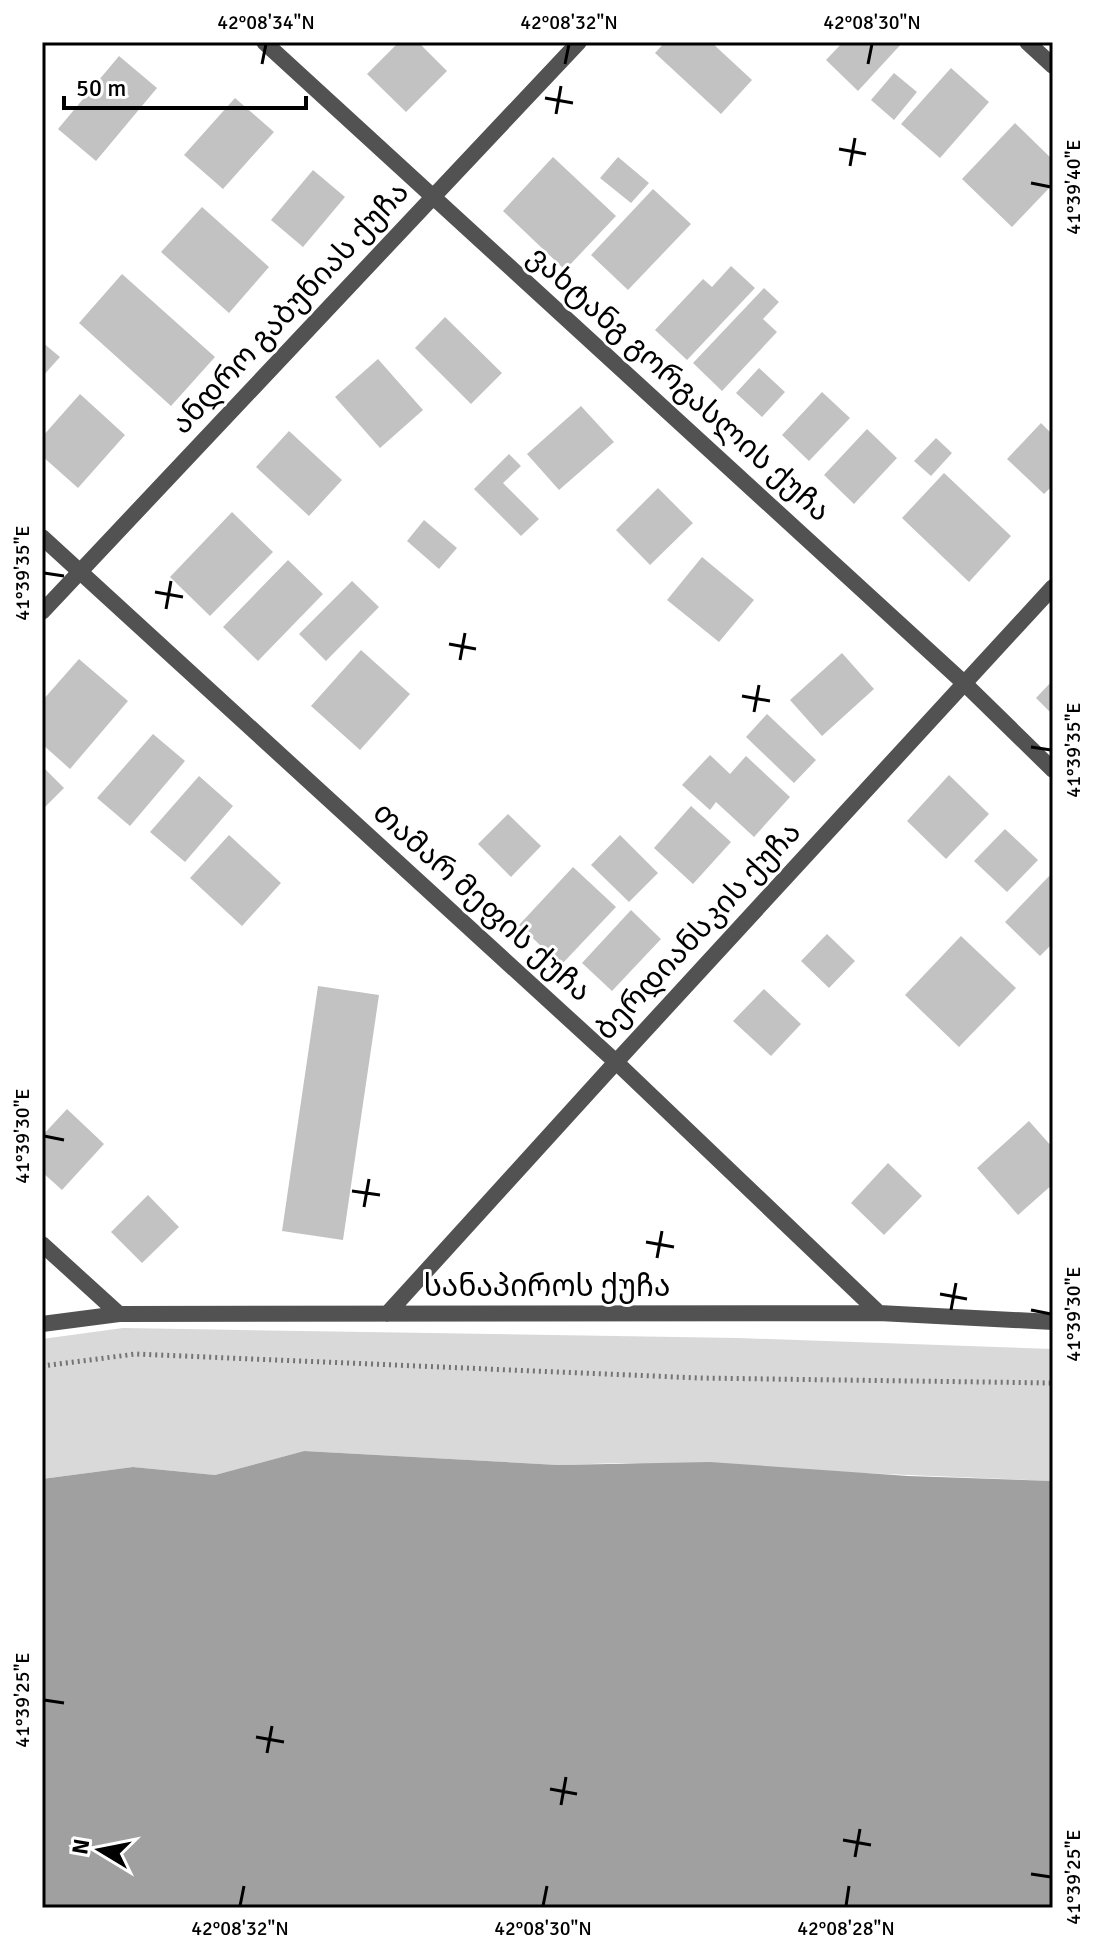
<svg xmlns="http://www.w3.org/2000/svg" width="1095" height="1950" font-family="Signika,'Noto Sans Georgian',sans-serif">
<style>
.green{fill:#d9d9d9}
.water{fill:#a0a0a0}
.building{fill:#c2c2c2}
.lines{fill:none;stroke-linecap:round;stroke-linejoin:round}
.path{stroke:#747474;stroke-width:5;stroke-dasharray:2 4;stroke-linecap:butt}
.minor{stroke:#525252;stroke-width:16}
.tertiary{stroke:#525252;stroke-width:16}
.ticks{fill:none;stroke:#000;stroke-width:3}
.labels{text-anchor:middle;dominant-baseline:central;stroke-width:6;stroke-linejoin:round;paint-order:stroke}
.street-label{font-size:30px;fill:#000;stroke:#fff}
.neatline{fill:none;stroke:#000;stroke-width:3}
.ticks-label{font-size:20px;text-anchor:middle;fill:#000}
</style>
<rect width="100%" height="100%" fill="#fff"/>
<path class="green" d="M123,1328L738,1338L1053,1349V1481L621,1463L558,1465L304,1451L215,1475L133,1467L42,1479V1339Z"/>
<path class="water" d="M304,1451L558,1465L710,1462L908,1476L1053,1481V1908H42V1479L133,1467L215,1475Z"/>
<path class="building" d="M399,42H418L447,71L406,112L367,74Z
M665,42H711L752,80L721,114L655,53Z
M843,42H903L858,91L826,60Z
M119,56L157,88L96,161L58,129Z
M951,68L989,102L940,158L901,124Z
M894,73L917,92L894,120L871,100Z
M235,98L274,132L223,189L184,155Z
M1015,123L1053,160V184L1012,227L962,179Z
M553,157L616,216L565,270L503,211Z
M618,157L649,183L631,203L600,178Z
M313,170L345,197L303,247L271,220Z
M653,189L691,224L628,290L591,255Z
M202,207L269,267L229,313L161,252Z
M731,266L755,288L687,360L655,330L703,279L712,287Z
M122,274L215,357L171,406L79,323Z
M764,288L779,302L763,319L777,332L722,391L693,363Z
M445,317L502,373L471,404L415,348Z
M42,342L60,357L42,377Z
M378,359L423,410L380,448L335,397Z
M759,368L785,392L762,417L736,393Z
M822,392L850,418L809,461L782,435Z
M80,394L125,435L78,488L42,456V437Z
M581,406L614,442L559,490L527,454Z
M1041,423L1053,435V485L1044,494L1007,459Z
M867,429L897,458L854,504L824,475Z
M289,431L342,480L309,516L256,467Z
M936,438L952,453L931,476L914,461Z
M509,454L521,466L503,483L539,519L521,536L474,489Z
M944,473L1011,536L969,582L902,518Z
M658,488L693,523L650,565L616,530Z
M232,512L273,552L210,616L170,577Z
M424,520L457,548L439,569L407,541Z
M702,557L754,600L719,642L667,600Z
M288,560L323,594L258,661L223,627Z
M352,581L379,607L326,661L299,634Z
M361,650L410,694L360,750L311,706Z
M842,653L874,689L822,736L790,700Z
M79,659L128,701L70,769L42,744V701Z
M1053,680V715L1036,698Z
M767,714L816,760L794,783L746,737Z
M153,734L185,761L130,826L97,798Z
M710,755L730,774L746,756L790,797L754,837L716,802L710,810L682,785Z
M42,766L64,788L42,810Z
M949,775L989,814L946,859L907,821Z
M199,776L233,806L185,862L150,832Z
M691,806L731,842L693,884L654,848Z
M508,814L541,846L511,877L478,844Z
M1005,829L1038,860L1007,892L974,861Z
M229,835L281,883L242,926L190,878Z
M620,835L658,873L629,902L591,865Z
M573,867L616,907L561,965L519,925Z
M1053,872V943L1040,956L1005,922Z
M631,910L661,939L612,991L582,963Z
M827,934L855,961L829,988L801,961Z
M961,936L1016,988L959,1047L905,995Z
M318,986L379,995L343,1240L282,1231Z
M764,989L801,1024L771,1056L733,1021Z
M67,1109L104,1144L62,1190L42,1172V1136Z
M1029,1121L1053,1148V1184L1018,1215L977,1168Z
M888,1163L922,1196L884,1235L851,1203Z
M148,1195L179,1227L142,1263L111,1232Z"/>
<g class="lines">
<path class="path" d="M42,1366L136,1354L699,1378L1053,1383"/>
<path class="minor" d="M264,42L964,683L1053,770
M1027,42L1053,66
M42,612L579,42
M42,1244L119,1314
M387,1314L616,1062L879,1313
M42,1324L119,1314L879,1313L1053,1322"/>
<path class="tertiary" d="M42,537L616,1062L1053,587"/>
</g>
<path class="ticks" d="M262,64L266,44M565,64L569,44M868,64L872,44M545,98L573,103M556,114L561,86M839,149L866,154M850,166L855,138M1031,183L1051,187M44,573L64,576M155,592L183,597M166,609L171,581M449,644L476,649M460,660L465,633M742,696L770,701M754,712L759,685M1031,747L1051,750M44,1136L64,1140M352,1191L380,1195M364,1207L369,1179M646,1242L674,1247M657,1258L662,1231M940,1294L967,1299M951,1310L956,1283M1031,1310L1051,1314M44,1700L64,1703M256,1737L284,1742M267,1753L272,1726M550,1789L577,1794M561,1805L566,1777M843,1840L871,1845M855,1857L860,1829M1031,1874L1051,1877M240,1906L244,1886M543,1906L547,1886M846,1906L849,1886"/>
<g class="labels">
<g class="street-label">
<text transform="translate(290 308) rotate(-47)">ანდრო გაბუნიას ქუჩა</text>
<text transform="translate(679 384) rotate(42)">ვახტანგ გორგასლის ქუჩა</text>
<text transform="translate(482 902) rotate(42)">თამარ მეფის ქუჩა</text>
<text transform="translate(698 931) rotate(-47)">ბერდიანსკის ქუჩა</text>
<text x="547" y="1286">სანაპიროს ქუჩა</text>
</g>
</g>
<rect width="1095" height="1950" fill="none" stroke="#ffffff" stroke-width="88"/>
<g transform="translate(100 1850) rotate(280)" stroke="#ffffff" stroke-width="6" paint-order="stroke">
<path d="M0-6L14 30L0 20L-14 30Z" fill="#000000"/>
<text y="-12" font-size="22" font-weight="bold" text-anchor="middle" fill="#000000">N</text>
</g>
<path d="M64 96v12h242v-12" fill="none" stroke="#000000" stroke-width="4"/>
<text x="76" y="96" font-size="24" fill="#000000" stroke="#ffffff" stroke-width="6" paint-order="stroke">50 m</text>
<rect x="44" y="44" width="1007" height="1862" class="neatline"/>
<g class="ticks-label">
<text x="266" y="29">42°08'34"N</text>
<text x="569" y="29">42°08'32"N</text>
<text x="872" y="29">42°08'30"N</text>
<text transform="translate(1073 187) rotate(-90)" y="7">41°39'40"E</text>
<text transform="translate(22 573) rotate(-90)" y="7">41°39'35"E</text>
<text transform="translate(1073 750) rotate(-90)" y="7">41°39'35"E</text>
<text transform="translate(22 1136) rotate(-90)" y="7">41°39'30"E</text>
<text transform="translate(1073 1314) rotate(-90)" y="7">41°39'30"E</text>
<text transform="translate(22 1700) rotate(-90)" y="7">41°39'25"E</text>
<text transform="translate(1073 1877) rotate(-90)" y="7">41°39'25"E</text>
<text x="240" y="1935">42°08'32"N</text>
<text x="543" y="1935">42°08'30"N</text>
<text x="846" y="1935">42°08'28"N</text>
</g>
</svg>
